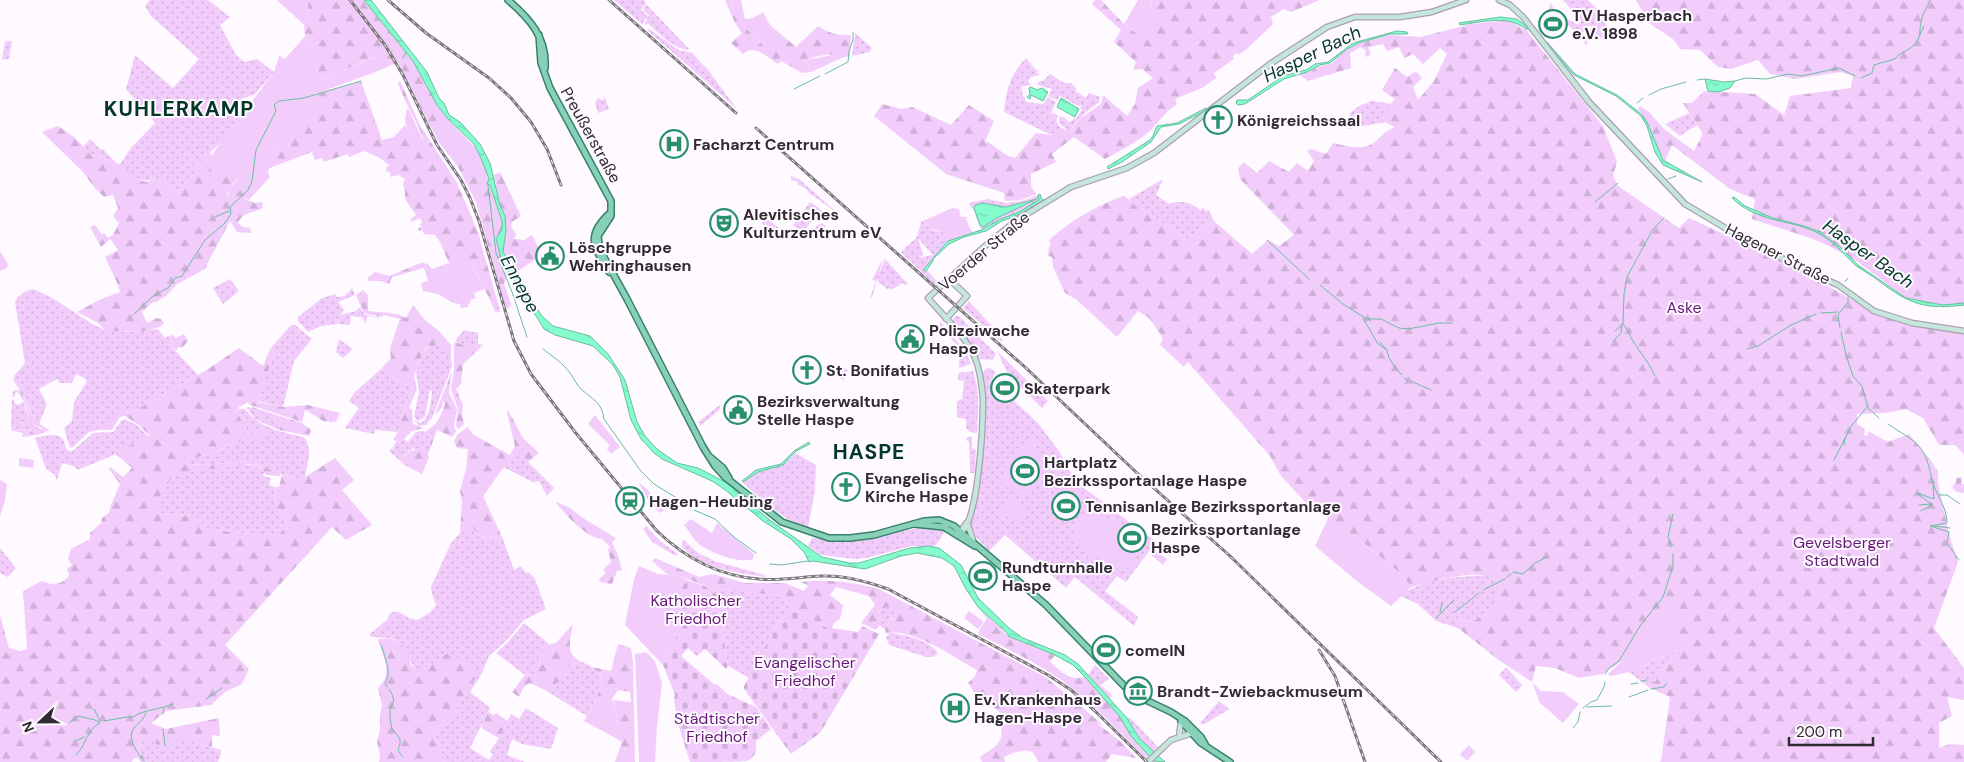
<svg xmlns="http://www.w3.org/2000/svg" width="1964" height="762" font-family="'DM Sans',sans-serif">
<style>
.grass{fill:url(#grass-dots);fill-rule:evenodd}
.forest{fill:url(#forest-firs)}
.cemetery{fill:url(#cemetery-stones)}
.garden{fill:#f2cdfb}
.water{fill:url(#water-ripples);stroke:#6bbda0}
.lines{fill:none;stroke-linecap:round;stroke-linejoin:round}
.stream{stroke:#6bbda0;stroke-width:1}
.secondary-casing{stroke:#af9db4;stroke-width:7}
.primary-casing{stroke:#36826a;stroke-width:8}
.secondary{stroke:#c3e8db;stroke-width:4.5}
.primary{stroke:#88d1b8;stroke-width:5}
.rail-casing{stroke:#7c767d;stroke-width:3}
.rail{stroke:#fefaff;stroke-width:1;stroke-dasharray:4;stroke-linecap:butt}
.labels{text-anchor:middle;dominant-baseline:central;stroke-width:4;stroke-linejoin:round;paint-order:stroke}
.poi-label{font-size:16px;font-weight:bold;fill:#322a33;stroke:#fefaff;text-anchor:start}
.street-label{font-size:16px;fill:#322a33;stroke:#fefaff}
.park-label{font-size:16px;fill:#661977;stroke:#fefaff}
.water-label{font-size:18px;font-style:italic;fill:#003726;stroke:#fefaff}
.district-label{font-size:21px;font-weight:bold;letter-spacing:1px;fill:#023626;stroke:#fefaff}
</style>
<defs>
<pattern id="grass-dots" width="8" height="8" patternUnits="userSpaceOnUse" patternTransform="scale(1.25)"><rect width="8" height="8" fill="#f2cdfb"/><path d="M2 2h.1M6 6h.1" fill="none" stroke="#d0b0d8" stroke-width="1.8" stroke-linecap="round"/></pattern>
<pattern id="forest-firs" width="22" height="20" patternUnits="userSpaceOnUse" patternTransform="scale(1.25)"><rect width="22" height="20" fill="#f2cdfb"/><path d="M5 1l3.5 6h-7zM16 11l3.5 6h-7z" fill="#d0b0d8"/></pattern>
<pattern id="cemetery-stones" width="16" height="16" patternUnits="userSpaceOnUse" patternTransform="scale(1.25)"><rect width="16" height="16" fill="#f2cdfb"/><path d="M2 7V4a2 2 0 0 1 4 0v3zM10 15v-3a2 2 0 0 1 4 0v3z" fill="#d0b0d8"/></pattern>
<pattern id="water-ripples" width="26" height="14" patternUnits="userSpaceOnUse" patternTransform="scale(1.25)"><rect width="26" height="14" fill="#84fcce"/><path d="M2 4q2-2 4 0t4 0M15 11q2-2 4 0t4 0" fill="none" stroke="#72d8b1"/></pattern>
</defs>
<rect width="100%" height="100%" fill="#fefaff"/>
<path class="grass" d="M150,0H208L230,17L220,25L236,55L244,62L257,59L274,72L255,94L242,99L251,104L221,143L210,152L206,160L200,165L192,154L186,153L197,168L191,178L187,180L178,195L164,183L154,178C140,186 130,174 120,164L131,148L155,123L126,89L135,55L173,88L199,59L151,16L145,6Z
M614,0H644L646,3L641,10L648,16L642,24Z
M1563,0H1588L1596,8L1610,31L1600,39L1590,25L1582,33L1588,43L1586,45C1575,31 1565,19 1547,13L1551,3L1555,12L1578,25L1581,21Z
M646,4L689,49L688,50C673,48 659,34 649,24L644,25L649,15L643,10Z
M649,29L679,50L692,53L709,71L736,108L647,30Z
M855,33L872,48L870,52L852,56Z
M5,41H12L9,59L2,60Z
M1026,58L1035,69L1042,72L1037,71V73L1040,75L1031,77L1028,81L1031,85L1021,87L1023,95L1022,97L1024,96L1026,102L1043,104L1048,97L1056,102L1051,113L1058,115C1054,124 1060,126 1066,131L1054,135L1049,134L1004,112C1006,90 1010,75 1026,58Z
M1050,74L1064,83H1071L1077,89L1075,91L1086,98L1089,93L1100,97L1099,103C1091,107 1086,113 1079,119C1074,123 1074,128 1068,131L1059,123V116L1065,118L1069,122L1073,120V118L1076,119L1082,109L1080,108L1082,105L1078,106L1060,96L1057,100L1048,96L1052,89L1038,85V82L1044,80Z
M604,96L609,109L598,113L595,103L598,98L603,101Z
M1372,101L1391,104L1382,114L1385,122L1348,129C1345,111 1358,106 1372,101Z
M1689,113L1697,125L1680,136L1665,124Z
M90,139L101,150L103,149L116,163L91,155L83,147Z
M791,176L799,179L833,209V210L808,192L807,189L797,184L798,182L791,180Z
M1163,179L1156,195L1169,204C1182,200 1190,202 1200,210L1203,208L1206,211L1209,210L1214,221L1187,239L1135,205L1129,199Z
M1038,195L1040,200L1017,213L1001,219L981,230L973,208H971L969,203L988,199L1006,203L1022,201Z
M810,202L824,212L822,214L820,213C815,218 805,227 804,233L793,225Z
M767,219L779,228L770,237L762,223Z
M923,221C928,229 934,231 943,232L948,241L923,270H927L939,284L936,286L901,252L917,237L921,222ZM918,238L933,255L918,258L923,255Z
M822,223L825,225L826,229L818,238L814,239L811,235C812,231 817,224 822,223Z
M883,259L879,274L885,259L908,284L905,285L903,283L891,290L889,288L887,289L878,282V277L872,297L870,298L876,281L872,280Z
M230,279L239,291L223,304L213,288Z
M352,288L355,295L338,302L344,310L340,315L356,311L360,307L364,314L379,318V321L378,318L367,316L366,324L362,317L351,316L350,325L338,324L339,317L337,324L321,326L308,332L298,321V317L322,298L335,294L337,297C346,297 347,294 352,288Z
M34,289L54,299L94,325L105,330L130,332L158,329L165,338L169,336L173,340L170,345L198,375L130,413L127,411L113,421L109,427L89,432L73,447L70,448L64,428L72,421L74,402L87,381L84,378L76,374L72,383H60L57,379L39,389L47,404L39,424C27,411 25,394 15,379L13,381L14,376L25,363L15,302C19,294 26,290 34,289Z
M969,301L1002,337V342L963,308Z
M955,316H959L993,351L996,354L993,360L979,359L968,340L952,321Z
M940,321L966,352L971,364L959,368L960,349L946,333L948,332L941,326L939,327Z
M291,325H295L312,339L294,361L283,407L258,401L275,351L270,349Z
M464,330L478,333V346L468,347L455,341Z
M339,339L353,349L343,358L336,352Z
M431,345C445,343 451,354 452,366L432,418L426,425L419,426L414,420L421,423C430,417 431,401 432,391L430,390L429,394L425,417L418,421L414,417L419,391L416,372L423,353Z
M997,351L1048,401L1042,408L1009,376Z
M839,366L848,370L844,380L835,376Z
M382,368L385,374L413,388L403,410L398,432L375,430L374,434L345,428L359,408L349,401L355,392Z
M990,368L996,372L990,383L1013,403L1014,401L1038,423L1059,451L1076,482L1156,542L1126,582L1117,576L1105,591L1138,617L1134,626L1075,577L1066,588L1005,535L989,551L976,537L971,527V517L980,482L984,395L982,375L985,369Z
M973,371C980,391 978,412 977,433L970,432L966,428V419L957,417V401L962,399L964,381L958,380V373Z
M18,390C25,397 23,407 28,415L27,419L20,421L22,424L31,423L40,429L50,430L37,435L29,429L24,431L11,428L12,400L14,399V403L19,405L24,402L18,392L15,393V396L12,397L13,391Z
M721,404L719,410L700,426L698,422Z
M248,407L280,419L279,430L255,419L247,408Z
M238,409H245C260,428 281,432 304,437C313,448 307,465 305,477L302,479L280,474L249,461L202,465L187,464L186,460L213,453L250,437L237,412Z
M125,419L137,425L149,437L117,451L116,454L78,470L73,466L62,463L57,480L54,474L46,469L35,438C43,436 57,432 63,439C65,442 65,447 67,450L71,452L93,433L113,432L121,421Z
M435,430L428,440L431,446L428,454L413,448L399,460L389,451L392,448L394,450L393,447L397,441L401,442L404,439L408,442L416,432L423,431L424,432L419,435Z
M970,436L972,437V448L976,450L975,473H970L969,443L966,439Z
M515,452L528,462L554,488L547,496L539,481L533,482L503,467Z
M795,453L816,465L815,490L808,528C782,520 763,500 743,483C760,464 779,475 795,453Z
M239,464C249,464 257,465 264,472L263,476L271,478L269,485L275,487L276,503L288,525L279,534L261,535L213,530L208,529L195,516L160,514L156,503L174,474Z
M638,482L647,489L664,510L660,513L650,503Z
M646,526L660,541L678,554L676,556L652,542L643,529Z
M931,526L944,530L941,538L934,547L911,546L867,558L855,559L821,555L808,546L812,538C852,542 892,532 931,526Z
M472,527L481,537L503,539L514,570L521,566L526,573L529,572L535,579L546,609L524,620L507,640L489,656L482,673L470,692L490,708L470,748L489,760L493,754L490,751L499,738L511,714L519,719L526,708L558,728L551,749L522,744L512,739L507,755L525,762H445L434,733L456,709L469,686L449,652L424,670H417C407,661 407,644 394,639C387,637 379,639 370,636V634L387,620L390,613L397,611L409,618L417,620L431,612L436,605L432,594L431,587L451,543L460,533Z
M683,539L698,553L717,562L765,575L767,577C742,574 699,568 682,547Z
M0,548L16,568L8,577L0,573Z
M1489,575L1497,580L1498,592L1495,608L1472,622L1458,618V628L1436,621L1418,604L1400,596C1424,577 1460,577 1489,575Z
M719,589L783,596L790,607L776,627L749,678L728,666L716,590Z
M890,607L894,610L897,618L895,620L891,617L885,629L879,625L883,620L878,613L883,608Z
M524,623L549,644L540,656L539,665L532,676L525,675L496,653L507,643Z
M890,633C902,634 934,641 938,654L933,657H926L889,645L886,637Z
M1678,650L1650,688L1629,672Z
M580,661C589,665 598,669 602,679L597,699L587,716L545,690C556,684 566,678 568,666Z
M1095,665L1109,679L1100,685L1112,695L1110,699L1088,675Z
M1506,667L1522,685L1516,692L1499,675Z
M1219,701L1229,709L1205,724L1200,723Z
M1127,718H1130C1140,727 1148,737 1158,747L1153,752L1139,738Z
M144,737C163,748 167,745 186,737L221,753L218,762H147L139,749Z"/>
<path class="forest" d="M307,0H364L413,61L437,105L451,123L477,149L486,170L489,184L502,221V230L496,238L503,264L508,276L504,283L511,304L510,307L506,309L476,202L458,167L438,141L398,62L381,70L374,57L321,80L305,36L304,25L309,13Z
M725,0H733L730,3L736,18L768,50L783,36L796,47L818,26C829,34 838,35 851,35L850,56L844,57V55C832,53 818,55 807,60L811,72L802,73L781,61L778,64C767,57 755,44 743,54L731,43L742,33L735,23Z
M1095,0H1101L1124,24L1143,38L1152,0H1320L1291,12L1284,9L1271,17L1273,24L1249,47L1239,55L1237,53L1233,56L1234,59L1214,73L1216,78L1202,88L1175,99L1177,104C1167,110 1160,120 1152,129C1138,142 1121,150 1105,159L1074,137L1052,154L1056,162L1031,174V186L1036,194L1021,200L1005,201L1004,193L946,174L874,116L882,104L901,109L912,107L951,125L969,105L994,121L985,141C996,145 1003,156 1015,158L1036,133L1054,135L1073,128L1078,120L1101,104L1103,95L1127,116L1135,104L1138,88L1153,78L1142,69L1133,70L1136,62L1114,42L1121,30L1092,4Z
M1636,0H1964V303L1943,305L1906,298L1858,262L1829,246L1813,239L1752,219L1755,199L1730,189L1672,145L1665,161C1653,145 1651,125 1638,109L1640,106L1649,112L1664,129L1694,151L1703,134L1683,103H1692L1704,91L1755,94L1784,115L1790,96L1851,88L1853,76L1841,72L1795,79L1770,74L1758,60L1731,69L1718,67L1700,50L1680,49L1673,39L1649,23Z
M1508,20L1527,31L1603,126L1617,162L1613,176L1618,186L1679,228L1689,218L1789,264L1858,303L1909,324L1964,332V457L1963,453L1955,445H1939L1923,418L1906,409L1885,413L1857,414V424L1865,429L1864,435L1868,436V431L1888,442L1909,434L1932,462L1936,469H1938V483L1949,534L1958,562L1934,628L1964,668V700L1947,697L1952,716L1939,723V748L1950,744L1964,745V762H1658L1661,761L1670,697L1650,688L1678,650L1623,660L1603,674L1579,678L1555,668L1536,666L1532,682L1500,661L1458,628V618L1472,622L1495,608L1498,592L1497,580C1477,567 1433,582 1411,587L1402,575L1355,536L1326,523L1330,512L1306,503L1281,476L1270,456L1188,362L1184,367L1160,345L1163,338L1149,318L1138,311L1117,337L1077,300L1065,293L1053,267L1052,257L1048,256L1049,247L1051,243L1049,241C1064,224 1103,202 1124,196L1135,205L1187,239L1214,221L1252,254L1268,240L1279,246L1294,235L1240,179L1238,168L1244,162L1257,173L1269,161L1289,172L1297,163L1308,171L1314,161L1307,151L1311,149L1326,154L1333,143C1347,146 1364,152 1376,141C1382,135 1386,131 1395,127L1385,122L1382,114L1395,99L1382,90L1395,68L1407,77L1416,71L1422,78L1413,87L1418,100L1434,81L1447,54L1440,48L1423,64L1413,54L1404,58L1399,47L1387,51L1383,44L1368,47L1371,55L1365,57L1366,51L1361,47L1350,53L1351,68L1308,81L1299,74L1309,72L1317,67L1331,64L1347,49L1358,44L1390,35L1421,37L1471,24Z
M361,81L382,140L394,137L405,125L411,135L425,146C420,124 405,105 398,83L400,81L420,125L457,183L478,232L500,311L496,313L478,275L467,257L458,261L448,277L443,272L449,263L440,242L435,235L424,234L422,230L419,231L418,228L421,227L420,224L422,223L420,218L411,222V219L416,215L405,199V192L403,183L405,179L398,175L391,177L389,171L386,172L387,166H390L380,158L364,151L349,157L348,154L324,162L322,158L315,160L312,152L272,167V151L289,148L292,129L313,95Z
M58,126L74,137L91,155L120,164L141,181L147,182L154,178L164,183L178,195L187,180L191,178L197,168L185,152L192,154L200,165L206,160L210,152L212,156L208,163L214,174L220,169L238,172V178L227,191V194L230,196L241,189L247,191L245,199L255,203L262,202L263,208C253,213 242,212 238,223L243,227L250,228L251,233L237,232L230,221L207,264V268L177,284L167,295L156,302H153L142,312L147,323L157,318L161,319L164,324C150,334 121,332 105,330L98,323L77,312L101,299L120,292C117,279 110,269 105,257L118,250L110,239L101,247L90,227L95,225L102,235L104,233L108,238L113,235L119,223L113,216L118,208L113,195L104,197L94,187L83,172L42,132Z
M500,172L521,216L512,222L511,227L516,234L514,239L524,240L532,235L540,250L539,257L518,271L529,291L528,292L503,252L506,230L505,216L500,205L494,175Z
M423,262L424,264L427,263L424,268L392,277L389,284L381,281H369L367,278L375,272L389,276Z
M363,290L368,295V311L398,314L406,318L413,305L425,320L439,331L451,345V359L445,349L439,345L428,346L423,353L414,376L417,389L409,408L412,410L413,424L424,428L412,431L401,442L393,440L398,432L403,410L413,388L385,374L382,368L391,358L390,348L400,319L384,315L381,317L364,313L356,295Z
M184,334L188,341L182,348L179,347L176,350L170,345L173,340L169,336L172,335L176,338Z
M456,342L468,347L478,346V344L483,345L463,364L461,384L456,389L463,405L462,414L464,424L458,429L456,425L458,409L451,389L454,370V344Z
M239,348L263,366L270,349L275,351L258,402L283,407L308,405L340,413L336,422L333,421L332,423L327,421L325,422L305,410L302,422L250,405L248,402L239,407L237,412L250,437L213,453L186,460L187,464L202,465L249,461L280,474V476L266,475L259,467L249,464L174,474L156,503L160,514L195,516L208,529L213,530L261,535L279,534L288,525L276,503L275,487H279L282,475L302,479L335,458L354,480L342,490L372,525L346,540L332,527L225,645L249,669L242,684L225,692L211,705L166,711L151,723L166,729L219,718L220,736L212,735V747L221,750V753L186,737L180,741L175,749L168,746L167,749L164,750L162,744L158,745L144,737L139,749L147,762H141L138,758H134L132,762H0V615L9,648L20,651L27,649L23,591L42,581C52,586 63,585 69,575L67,569L72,565L68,559L71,549L90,539V533L101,523L102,518L109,513L111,505L120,484L109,469L110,467L123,477L132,468L116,454L117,451L150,436L139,425L125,416L120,417L112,430H95L109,427L117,412L123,410L130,413L205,371Z
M452,371L449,393L457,409L454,426L456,431L452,437L437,430L431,446L428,440L435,430L420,437L419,435C437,425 438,423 445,404L443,400L442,407L437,413L435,414Z
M15,379C28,400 25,416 49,430L47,431L31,423L24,425L20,421L29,417L20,391L14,381Z
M252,407L302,423L311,430L309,436L279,430L277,423L279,419L252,409Z
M508,410L523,438L539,453L528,462L514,453L483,496L503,539L481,537L472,527L460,533L462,501L460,491L466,469L468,449L457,448L454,441L458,434L468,427L472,434L510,455L515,446L507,413Z
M11,428L24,431L28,429L37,435L22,437L23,433L14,431L13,432Z
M415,449L427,453L429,457L422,474L406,466L399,460L412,450L414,451Z
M1961,477L1962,480L1961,484H1964V493L1956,492L1952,487L1956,482V478Z
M556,502L570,508L583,518L616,538L612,543L618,555L622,570L617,571L612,584L600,582L599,579L605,574L604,569L611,562L608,550L610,547L602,539C588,539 564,514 556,502Z
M655,558L699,577L713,574L745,583H785L804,591L808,586L801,582C828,579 853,582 879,589L1047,678L1104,726L1097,723L1121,742L1136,758L1112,754L1106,762H1038C1033,743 1016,752 1004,757L1005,762H982L980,757C987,751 999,747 1001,737C1002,731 1001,726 1003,721L1000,713L983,696L975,694L968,683L975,676L977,670C954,657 913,628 886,633L885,629L891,618L895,620L897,618L892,608C886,606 882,608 878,613L883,620L876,630L861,623L875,605L869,596L836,587L830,595L843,605L840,619L834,623L832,628L825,627L790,607L783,596L719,589L716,590L680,576L668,575L652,561Z
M978,607L1009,637L1011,636L1033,647L1055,655L1050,662C1061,671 1070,682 1085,677L1120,717L1135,740L1150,756L1146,759C1116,728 1086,695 1049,672C1026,658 1002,646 978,634L979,630L987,619Z
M573,624C571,637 564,653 580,661L568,666C565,680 558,683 545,690L530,683L524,687L519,697L512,692L525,675L532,676L539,665L540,656L549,644L556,643Z
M378,639C383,639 387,638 391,639C402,640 411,654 410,664L417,670H424L449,652L480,673L469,686L456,709L434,733L445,762H379L380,755L377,742L380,729V716L382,705L378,688C394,673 383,658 378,639Z
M618,644L631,648L633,662L635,762H615L622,742L614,737L617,719L613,700L631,702L630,692L618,690L612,699H597L602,679L600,674L592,667L611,671Z
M488,712L494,715L496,713L508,721L499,738L481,728Z"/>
<path class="cemetery" d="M687,580L716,590L728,666L726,669L705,649L697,656L688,648L681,656L715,685L717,684L727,694L756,707L771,729L756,741C757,750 756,757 747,761C739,762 701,762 690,762L677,721L674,698L675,695L663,665L675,639L662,614L665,608Z
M790,607L825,627L858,632L862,626L879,634L820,733L791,754L744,689V686L776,627Z"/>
<path class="garden" d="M277,0H307L309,13L304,25Z
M733,0H741L745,19L753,18L763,12L770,25L783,36L768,50L736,18L730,2Z
M1138,0H1152L1149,9L1158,16L1154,28L1143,38L1124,24Z
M305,36L321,80L375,57L381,70L313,95L316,121L292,129L289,148L272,151V167L269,169L268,173L270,177L248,201L241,190L230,196L227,191L238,179V172L228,173L220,169L213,175L208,163L216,149L274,72L279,56L285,59Z
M837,54L844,55V57L811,72L807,60Z
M408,108L426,147C411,138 400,125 408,108Z
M443,117L473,148L485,170L481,174L474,165L435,126Z
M952,208L959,209L961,217H966L969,227L973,232L948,241L943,232L929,228L923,221Z
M0,251L8,264L7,268L0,271Z
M467,256L485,289L474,293L476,298L470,300L471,303L468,304V307L461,308L460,304L453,303L438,294L423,291L421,283L428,281L424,268L427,263L432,269L449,263L443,272L448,276L458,261Z
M1001,376L1020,394L1013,403L993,385Z
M595,415L620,447L611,454L607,449L610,445L588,424Z
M267,429L268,437L253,439L252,431Z
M1032,441L1036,444V450L1051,461L1023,499L998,480L1026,443Z
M19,458L34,460L33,468L19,466Z
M0,480L7,484L5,500L0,516Z
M1062,495L1078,506L1069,518L1053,507Z
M1010,496L1027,509L1016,523L999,511Z
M1093,508L1141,542C1135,549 1141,559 1130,566C1125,569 1120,569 1115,568C1107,565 1082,547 1077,540C1074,536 1072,530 1074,525C1076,514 1087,515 1093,508Z
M691,519L712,533L717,523L754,554L753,559C739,564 711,553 699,544C693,539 689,531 684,525Z
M1326,523L1355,536L1402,575L1411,587L1391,606L1358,582L1315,546Z
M1155,550L1167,559L1163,565L1151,555Z
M639,566L658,574L680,576L687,580L662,614L683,629L675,639L663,665L625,625L634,579Z
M1668,605L1679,608L1678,650L1629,672L1611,676L1608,674L1623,660L1629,646L1661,606Z
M969,611L984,622L978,629L964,618Z
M646,652L655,661L662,684L657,727L655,762H639L635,654Z
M1532,682L1541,691L1563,692L1579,704L1563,723L1540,703Z
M597,699H612L617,719L614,737L584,721Z
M1469,745L1475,752L1467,761L1460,754Z"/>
<path class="water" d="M364,0H371L427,72L439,98L444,103L449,115L460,122L480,144L490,163L500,205L505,216L506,230L503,252L541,315L553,326L590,336L608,354L625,380L637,422L645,436L657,449L677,463L698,468L731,485L735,487L734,490L771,521L822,557L849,563H859L910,548L928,546L939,548L961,565L978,598L1009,628L1023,638L1065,655L1078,664L1127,718L1139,738L1165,762L1154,761L1131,736L1120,717L1085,677L1073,665L1055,655L1008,636V634L978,607L966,589L954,566L942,558L917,553L901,556L865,569L813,561L809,562L804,552L791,539L763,521L724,489L712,481L662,459L654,453L641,439L631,420L620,377L613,365L593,346L555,335L544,329L505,266L503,267L496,238L502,230V221L490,185L487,184L489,179L481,158L474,144L448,119L437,105L413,61Z
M1500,17L1517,19L1527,27V30C1509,14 1482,22 1460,25L1459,23Z
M1397,31L1407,32L1408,34H1390L1359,43L1347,49L1330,63L1320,65L1307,72L1284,79L1245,104L1238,105L1236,103L1237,100H1248L1283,76L1306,70L1315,64L1328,62L1353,43Z
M1547,42L1575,74L1617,95L1640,113L1647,122L1663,160L1702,182L1663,165L1655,152L1647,126L1641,116L1616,96L1574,75L1546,43Z
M1705,79L1724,82L1735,81L1730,88L1718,92L1708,91Z
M1031,87L1037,90L1042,88L1048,92L1043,101L1031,95L1030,99L1027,97L1030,94L1029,88Z
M1061,98L1079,109L1075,117L1057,107Z
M1206,108L1207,110L1179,124L1161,127L1151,142L1122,162L1108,169L1107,167L1150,140L1153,136L1157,126L1177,123Z
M1040,194L1041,198L1044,200L1016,216L1002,221L986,231L964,237L949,244L933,259V261L926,271L923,270L948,241L981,230L1001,219L1017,213L1039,200L1038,195Z
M1734,197L1745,206L1773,218L1804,226L1820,232L1840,247L1858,265L1906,298L1943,305L1964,303V305C1925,310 1909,304 1879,281C1871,275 1860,269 1854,264C1842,252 1832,240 1816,232C1788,219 1756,222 1732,198Z
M1037,199L999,217L983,227L980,225L974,208L975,205L983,203L1006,207Z
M809,442L810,444L796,451L783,465L758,472L743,482L742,481L756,470L781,464L794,451Z"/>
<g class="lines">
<path class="stream" d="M1920,35L1924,26
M403,58L406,52
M825,74L848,62L849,51L853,40V32
M1861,78L1872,73L1874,65L1895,59C1900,52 1911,50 1917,42C1921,35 1919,30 1921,23C1922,14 1927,8 1930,0
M1697,80L1705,79
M1735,81L1746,78L1766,79L1788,74L1802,76L1839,68L1855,76
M794,89L820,76
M1649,95L1661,89L1686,82
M1637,103L1643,98
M1668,179L1676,176
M488,185L496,253L512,292L527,337
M1595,202L1618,183
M215,217L229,211
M1267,240L1309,279
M1845,282L1848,278
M1320,285L1343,304L1362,316L1367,319H1381L1399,328L1408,329L1439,323H1452
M1821,313L1838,312
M133,315L152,297L169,287L175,278L182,276L205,240L225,223L231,214L230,207L248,190L252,181L256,150L276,111L274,105L279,101L304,98L361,81
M1363,318L1378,344L1387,350L1389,358L1397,370
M1840,328L1838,315L1848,302V297
M1615,331L1622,325
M1841,332L1846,355L1853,376L1862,386L1868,408L1879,418
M1380,342L1386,349
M1613,342L1621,333L1622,324
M543,349C552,356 563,363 570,373C574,378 576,384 581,389C592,399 602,402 604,419L640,470L654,484L680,500
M1747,349L1758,346L1791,325L1816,314
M1398,371L1402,375
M1655,376C1649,362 1640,353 1633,341C1629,335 1628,329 1623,324L1624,294L1627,277L1653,229L1664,218
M1404,378L1408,380
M1411,381L1431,390
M1888,424C1897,431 1909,436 1917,444C1928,455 1929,469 1933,483C1937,497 1947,507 1947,523L1930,526L1949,532L1947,543L1959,560
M1844,445L1845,438
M1834,460L1852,425L1868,406
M1939,495H1947L1960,504
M1919,505L1931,504
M694,510L715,519L734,537L756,553
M1921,511L1932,505L1917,493L1934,499L1933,485
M1934,526L1950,528
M1671,547L1668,537L1673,514
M770,564L781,565L808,561
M1513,572L1523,574L1535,563L1547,557
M1507,577L1511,574
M1483,590L1505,579
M1440,612L1442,603
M1455,612L1479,593
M1436,618L1454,600
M382,646C384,658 393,672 385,683L387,687
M1605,674L1609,668L1619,661L1640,626L1663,597L1673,566V554
M1641,681L1647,680
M1631,684L1638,683
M389,689C399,704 389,703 390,715C390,719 391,727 393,730C395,733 399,736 400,740C401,748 394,748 403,757
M1651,689L1664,687L1667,683
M1629,697L1648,690
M206,699L222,688
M1587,707L1612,706
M1583,708L1591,702L1597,700L1604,687L1605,682
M94,709L100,721
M163,714L164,708
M104,721L127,717H133C142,710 162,709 173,704
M69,723L78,716L95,720L100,723C86,730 86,746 76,755
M1573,728L1578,722L1580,712
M163,729L165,746
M76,741L84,737
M144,761C138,754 126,738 134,728C139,722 142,722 146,713"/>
<defs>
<path id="secondary" d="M1499,0L1510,5L1523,17L1589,102L1685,204L1727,229L1804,270L1838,285L1874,311L1912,323L1964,331
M946,319L967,296L949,279
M968,525L973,540
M959,533L968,521
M959,534C979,525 983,422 983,399C982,385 980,370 975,358C965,335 944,317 928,298L985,246L1017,220L1071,187L1127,168L1154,153L1270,64L1327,27L1355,17H1400L1432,12L1466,0
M1179,737L1181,721
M1148,762L1171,740L1195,732"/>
<path id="primary" d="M508,0C530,19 547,38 545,68
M539,35L541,63L550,88L611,201V216L598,236L600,250L627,299L703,447L715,466L725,477L782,522L829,538H850L874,535L924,521L939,520L954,526L1046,605L1131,693L1171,712L1185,721L1201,737L1205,744
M609,272C594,247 585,236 610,213
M710,457L723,468L729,478
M914,524L944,527L975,546
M1181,721L1201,743L1230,762"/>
</defs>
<use href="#secondary" class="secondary-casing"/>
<use href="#primary" class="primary-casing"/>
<use href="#secondary" class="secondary"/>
<use href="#primary" class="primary"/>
<defs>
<path id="rail" d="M350,0L385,45L403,75L437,145L461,180L470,198L479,221L514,341L531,374L575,432L657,531C685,558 719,576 759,579C779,581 800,577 821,576C844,575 866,581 888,589L1048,675L1071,690L1094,710L1147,762
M388,0L426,33L489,78L511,98L531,122L547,149L561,185
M609,0L736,113
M756,128L1026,368L1137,473L1230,556L1441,762
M1319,650L1335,676L1365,762"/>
</defs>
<use href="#rail" class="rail-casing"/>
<use href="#rail" class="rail"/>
</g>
<defs>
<symbol id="stadium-ring" viewBox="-11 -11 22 22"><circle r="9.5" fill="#fefaff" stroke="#28906d" stroke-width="1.5"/><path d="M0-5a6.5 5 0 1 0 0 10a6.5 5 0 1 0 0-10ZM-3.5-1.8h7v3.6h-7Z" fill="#28906d"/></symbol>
<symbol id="church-ring" viewBox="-11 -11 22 22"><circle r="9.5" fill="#fefaff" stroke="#28906d" stroke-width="1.5"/><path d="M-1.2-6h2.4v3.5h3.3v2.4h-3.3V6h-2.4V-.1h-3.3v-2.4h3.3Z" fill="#28906d"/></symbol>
<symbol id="hospital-ring" viewBox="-11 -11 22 22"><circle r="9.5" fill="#fefaff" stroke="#28906d" stroke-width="1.5"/><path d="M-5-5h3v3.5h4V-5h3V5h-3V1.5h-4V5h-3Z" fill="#28906d"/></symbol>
<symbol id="theatre-ring" viewBox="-11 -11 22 22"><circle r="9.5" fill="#fefaff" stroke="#28906d" stroke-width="1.5"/><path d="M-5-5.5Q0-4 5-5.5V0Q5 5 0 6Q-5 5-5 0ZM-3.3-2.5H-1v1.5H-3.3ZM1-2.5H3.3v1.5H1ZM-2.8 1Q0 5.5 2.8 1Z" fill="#28906d"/></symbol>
<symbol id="civic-ring" viewBox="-11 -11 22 22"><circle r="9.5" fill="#fefaff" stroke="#28906d" stroke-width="1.5"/><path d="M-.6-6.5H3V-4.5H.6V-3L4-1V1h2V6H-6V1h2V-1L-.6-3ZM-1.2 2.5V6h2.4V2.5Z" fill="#28906d"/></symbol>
<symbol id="station-ring" viewBox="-11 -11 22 22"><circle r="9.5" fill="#fefaff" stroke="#28906d" stroke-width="1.5"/><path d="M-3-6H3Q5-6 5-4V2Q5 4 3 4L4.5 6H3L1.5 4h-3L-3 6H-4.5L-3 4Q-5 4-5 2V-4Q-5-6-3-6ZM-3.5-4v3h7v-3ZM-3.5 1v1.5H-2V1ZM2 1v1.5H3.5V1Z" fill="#28906d"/></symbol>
<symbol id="museum-ring" viewBox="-11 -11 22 22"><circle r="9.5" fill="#fefaff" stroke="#28906d" stroke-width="1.5"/><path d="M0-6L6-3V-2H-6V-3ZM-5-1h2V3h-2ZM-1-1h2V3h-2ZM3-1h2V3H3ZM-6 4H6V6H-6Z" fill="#28906d"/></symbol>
</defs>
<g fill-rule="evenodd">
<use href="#stadium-ring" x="1537" y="8" width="32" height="32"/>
<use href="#church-ring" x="1202" y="104" width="32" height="32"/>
<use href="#hospital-ring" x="658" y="128" width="32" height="32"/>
<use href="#theatre-ring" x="708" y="207" width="32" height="32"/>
<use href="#civic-ring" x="534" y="240" width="32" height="32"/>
<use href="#civic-ring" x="894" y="323" width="32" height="32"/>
<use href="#church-ring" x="791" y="354" width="32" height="32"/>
<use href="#stadium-ring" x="989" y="372" width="32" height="32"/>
<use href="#civic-ring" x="722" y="394" width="32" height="32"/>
<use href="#stadium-ring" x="1009" y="455" width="32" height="32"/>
<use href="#church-ring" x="830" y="471" width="32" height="32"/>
<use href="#station-ring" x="614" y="485" width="32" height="32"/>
<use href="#stadium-ring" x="1050" y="490" width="32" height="32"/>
<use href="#stadium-ring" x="1116" y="522" width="32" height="32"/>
<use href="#stadium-ring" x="967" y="560" width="32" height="32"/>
<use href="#stadium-ring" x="1090" y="634" width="32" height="32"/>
<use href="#museum-ring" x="1122" y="675" width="32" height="32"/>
<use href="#hospital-ring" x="939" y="692" width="32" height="32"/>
</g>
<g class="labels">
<g class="poi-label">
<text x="1572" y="15">TV Hasperbach<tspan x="1572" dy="18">e.V. 1898</tspan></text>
<text x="1237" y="120">Königreichssaal</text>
<text x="693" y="144">Facharzt Centrum</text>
<text x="743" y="214">Alevitisches<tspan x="743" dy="18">Kulturzentrum eV</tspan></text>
<text x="569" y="247">Löschgruppe<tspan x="569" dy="18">Wehringhausen</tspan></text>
<text x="929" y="330">Polizeiwache<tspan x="929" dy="18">Haspe</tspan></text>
<text x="826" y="370">St. Bonifatius</text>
<text x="1024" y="388">Skaterpark</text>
<text x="757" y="401">Bezirksverwaltung<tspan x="757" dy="18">Stelle Haspe</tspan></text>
<text x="1044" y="462">Hartplatz<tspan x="1044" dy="18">Bezirkssportanlage Haspe</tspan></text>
<text x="865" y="478">Evangelische<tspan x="865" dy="18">Kirche Haspe</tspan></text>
<text x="649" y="501">Hagen-Heubing</text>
<text x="1085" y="506">Tennisanlage Bezirkssportanlage</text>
<text x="1151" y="529">Bezirkssportanlage<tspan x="1151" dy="18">Haspe</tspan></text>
<text x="1002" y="567">Rundturnhalle<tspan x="1002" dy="18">Haspe</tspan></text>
<text x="1125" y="650">comeIN</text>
<text x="1157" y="691">Brandt-Zwiebackmuseum</text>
<text x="974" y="699">Ev. Krankenhaus<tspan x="974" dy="18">Hagen-Haspe</tspan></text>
</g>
<g class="street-label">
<text transform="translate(591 135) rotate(61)">Preußerstraße</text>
<text transform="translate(984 251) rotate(-40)">Voerder Straße</text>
<text transform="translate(1778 254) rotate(27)">Hagener Straße</text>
</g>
<g class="park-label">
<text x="1684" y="307">Aske</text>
<text x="1842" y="542">Gevelsberger<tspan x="1842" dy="18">Stadtwald</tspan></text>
<text x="696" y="600">Katholischer<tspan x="696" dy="18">Friedhof</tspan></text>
<text x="805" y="662">Evangelischer<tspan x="805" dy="18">Friedhof</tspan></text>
<text x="717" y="718">Städtischer<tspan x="717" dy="18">Friedhof</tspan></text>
</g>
<g class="water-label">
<text transform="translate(1312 54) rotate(-26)">Hasper Bach</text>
<text transform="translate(1868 254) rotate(35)">Hasper Bach</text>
<text transform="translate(520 284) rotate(62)">Ennepe</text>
</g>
<g class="district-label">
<text x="179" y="109">KUHLERKAMP</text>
<text x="869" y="452">HASPE</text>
</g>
</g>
<g transform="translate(40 722) rotate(248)" stroke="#fefaff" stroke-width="4" paint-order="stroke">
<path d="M0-4L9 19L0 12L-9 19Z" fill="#322a33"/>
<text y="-8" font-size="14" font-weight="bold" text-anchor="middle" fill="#322a33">N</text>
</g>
<path d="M1789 737v8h84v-8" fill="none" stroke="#322a33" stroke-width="2.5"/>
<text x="1796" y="737" font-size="15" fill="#322a33" stroke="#fefaff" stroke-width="4" paint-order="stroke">200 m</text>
</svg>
